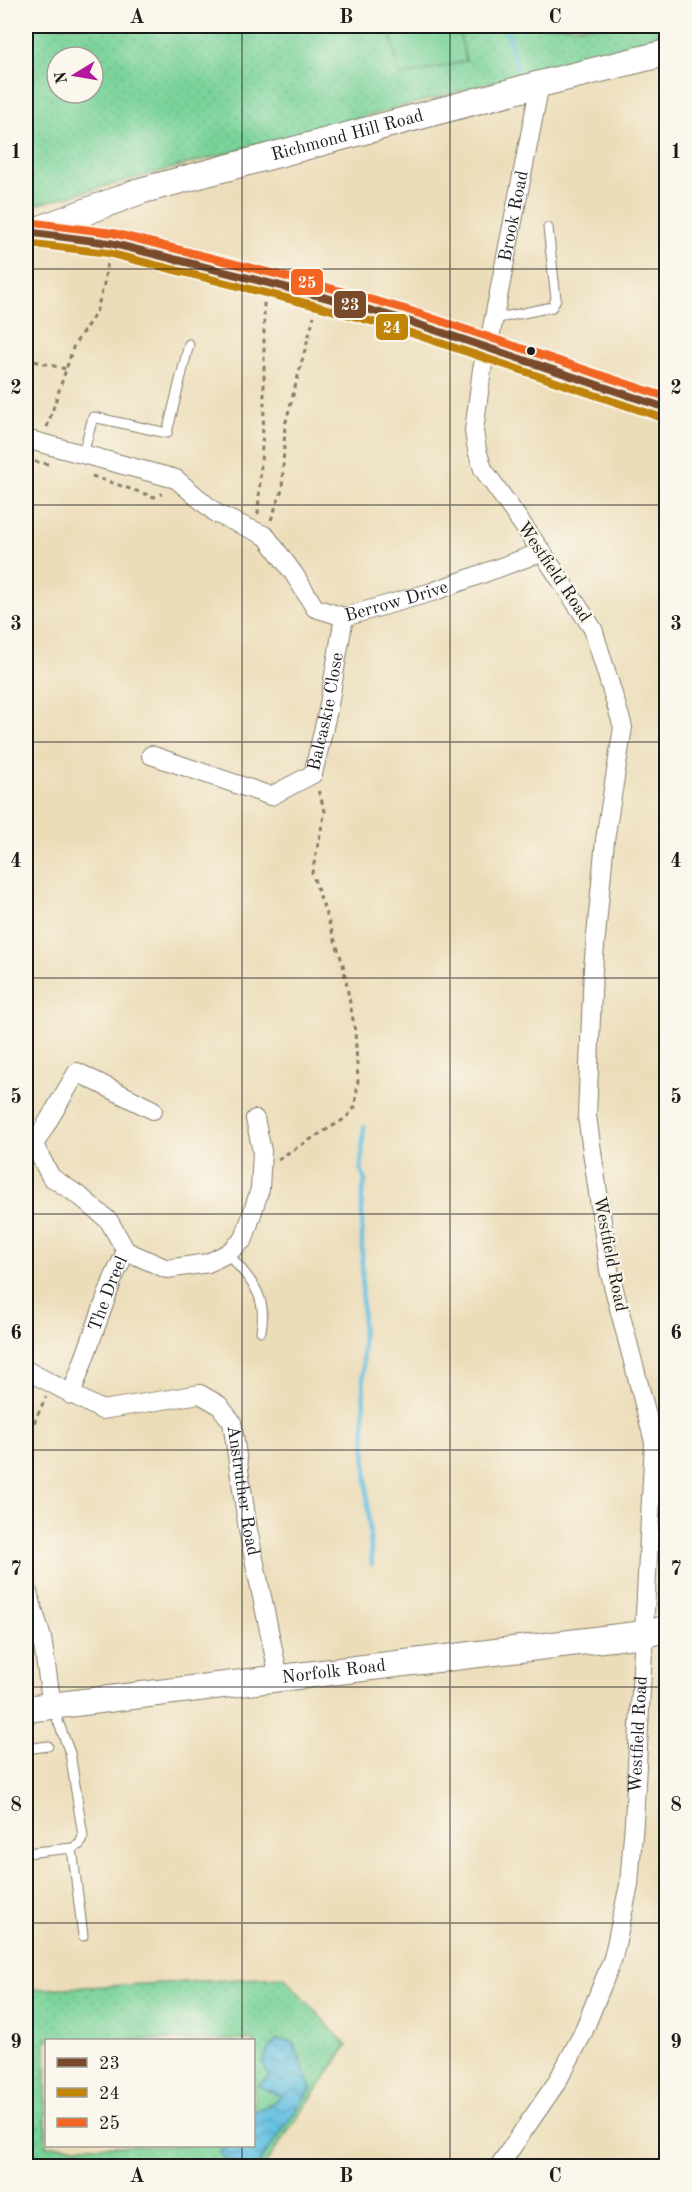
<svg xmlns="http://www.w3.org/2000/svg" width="692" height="2192" font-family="'Old Standard TT',serif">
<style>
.park{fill:url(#park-dots);stroke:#4a785b;stroke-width:1.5;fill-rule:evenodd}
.pitch{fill:#79d39a;stroke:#4a785b;stroke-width:1.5}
.water{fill:url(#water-waves);stroke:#3f6e7e;stroke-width:1.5}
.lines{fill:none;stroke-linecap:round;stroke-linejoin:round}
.stream{stroke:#62bfe0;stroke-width:4.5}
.lane-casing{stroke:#847c6a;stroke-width:11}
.street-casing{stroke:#847c6a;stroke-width:20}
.secondary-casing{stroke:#847c6a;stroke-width:28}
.path{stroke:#847c6a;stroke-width:3;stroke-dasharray:4.5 4.5;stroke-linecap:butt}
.lane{stroke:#fff;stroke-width:9}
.street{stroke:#fff;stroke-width:18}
.secondary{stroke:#fff;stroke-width:26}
.bus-1-casing{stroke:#fbf7ec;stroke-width:12}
.bus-2-casing{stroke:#fbf7ec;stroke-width:12}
.bus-3-casing{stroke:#fbf7ec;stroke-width:12}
.bus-1{stroke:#7a4b2a;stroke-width:8}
.bus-2{stroke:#c08407;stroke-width:8}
.bus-3{stroke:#f26522;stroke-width:8}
.grid{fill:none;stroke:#1c1c1c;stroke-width:1.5;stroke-opacity:0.55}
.bus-dot{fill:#1c1c1c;stroke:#fbf7ec;stroke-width:2}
.labels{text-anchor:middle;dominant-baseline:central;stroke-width:4.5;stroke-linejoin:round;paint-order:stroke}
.street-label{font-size:18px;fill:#1c1c1c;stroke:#fbf7ec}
.line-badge{stroke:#fbf7ec;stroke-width:2}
.badge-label{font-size:16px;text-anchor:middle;font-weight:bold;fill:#fff}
.neatline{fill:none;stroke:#1c1c1c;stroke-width:2}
.grid-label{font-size:20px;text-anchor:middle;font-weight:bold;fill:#1c1c1c}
</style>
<defs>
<pattern id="park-dots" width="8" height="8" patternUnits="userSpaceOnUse" patternTransform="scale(1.5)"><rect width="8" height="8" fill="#79d39a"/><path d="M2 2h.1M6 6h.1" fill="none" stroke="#68b584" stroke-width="1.8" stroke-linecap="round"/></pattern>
<pattern id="water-waves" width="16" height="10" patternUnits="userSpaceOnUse" patternTransform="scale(1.5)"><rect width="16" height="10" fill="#62bfe0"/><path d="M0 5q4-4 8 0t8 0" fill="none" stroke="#509ab5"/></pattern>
</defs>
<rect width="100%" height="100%" fill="#fbf7ec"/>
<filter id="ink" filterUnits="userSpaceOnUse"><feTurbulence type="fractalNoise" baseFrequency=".0167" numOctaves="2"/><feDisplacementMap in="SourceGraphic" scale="12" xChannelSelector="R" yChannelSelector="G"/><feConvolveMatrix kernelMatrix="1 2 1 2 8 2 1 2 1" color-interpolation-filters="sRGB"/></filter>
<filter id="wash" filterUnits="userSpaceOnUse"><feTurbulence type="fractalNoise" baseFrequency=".008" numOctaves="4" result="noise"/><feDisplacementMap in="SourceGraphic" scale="24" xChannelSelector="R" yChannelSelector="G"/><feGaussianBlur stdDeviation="1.35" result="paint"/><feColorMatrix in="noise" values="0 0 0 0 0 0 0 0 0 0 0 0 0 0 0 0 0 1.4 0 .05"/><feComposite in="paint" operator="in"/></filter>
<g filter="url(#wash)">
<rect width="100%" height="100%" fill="#ecddb9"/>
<path class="park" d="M31,26H666V36L39,204L26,205V28ZM57,57H93V93H57Z
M284,1977L347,2046L264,2166H26V1990ZM46,2040H254V2146H46Z"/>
<path class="pitch" d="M389,26H458L466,61L400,76Z"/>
<path class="water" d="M277,2040L291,2041L294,2044L311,2089L257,2166H243L221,2156L220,2152L228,2146H254V2111L267,2106L280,2098L279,2095L258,2086L260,2083L266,2080L269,2075C257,2060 267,2052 277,2040Z"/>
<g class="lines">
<path class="stream" d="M506,26L517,69
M364,1127L361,1168L365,1182L362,1195C362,1318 362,1441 372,1564"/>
</g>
</g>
<g filter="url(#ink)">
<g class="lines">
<defs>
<path id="lane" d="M494,319L552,307L556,299L548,228
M83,454L93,417L167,433L189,344
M228,1253C249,1280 268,1292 261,1331
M26,1749L48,1746
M72,1848L83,1936
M26,1853L72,1848L80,1844L83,1836L70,1753L53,1708"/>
<g id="street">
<path id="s1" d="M26,439L176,479L217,514L266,536L294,574L315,608L344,617L432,592L542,552"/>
<path id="s2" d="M151,755L271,796L313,774L328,710L344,617"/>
<path d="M126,1251L167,1269L208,1263L228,1253L244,1239L260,1189L262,1151L255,1119"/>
<path id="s3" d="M26,1370L102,1410L200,1394L219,1405L232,1422L248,1530L279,1678"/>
<path id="s4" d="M71,1395L113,1279L126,1251L109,1221L81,1197L51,1177L34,1145L77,1072L153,1110"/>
<path d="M26,1586L42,1638L52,1706"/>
<path id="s5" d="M499,2166L557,2082L582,2035L613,1958L629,1885L634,1822L654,1442L609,1270L587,1116L593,968L605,840L623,727L593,629L542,552L483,469L477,450L474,431L482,369L488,348L540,84"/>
</g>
<g id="secondary">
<path id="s6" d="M35,231L140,191L540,84L666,53"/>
<path d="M26,232L110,243L320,296L402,319L666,408"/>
<path id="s7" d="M26,1709L644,1634L666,1629"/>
</g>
</defs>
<use href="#lane" class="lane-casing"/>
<use href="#street" class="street-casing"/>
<use href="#secondary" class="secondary-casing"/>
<path class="path" d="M26,359L66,369
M47,427L74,345L96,313L104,284L107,263
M26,460L48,464
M92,476L154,497L162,494
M258,514L264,411V302
M271,520L282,490L285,425L314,316
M278,1159L346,1118L355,1107L358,1080L355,1031L343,964L312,873L325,811L318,790
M26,1439L46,1397
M26,1553V1572"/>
<use href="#lane" class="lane"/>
<use href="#street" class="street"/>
<use href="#secondary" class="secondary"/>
<defs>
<path id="bus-1" d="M26,232L110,243L320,296L402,319L666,408"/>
<path id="bus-2" d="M26,243L108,253L317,306L399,329L663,418"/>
<path id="bus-3" d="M27,222L113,233L323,286L405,309L666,397"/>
</defs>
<use href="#bus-1" class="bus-1-casing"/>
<use href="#bus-2" class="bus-2-casing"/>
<use href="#bus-3" class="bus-3-casing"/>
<use href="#bus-1" class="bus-1"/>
<use href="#bus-2" class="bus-2"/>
<use href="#bus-3" class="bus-3"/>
</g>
</g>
<path class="grid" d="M242,26V2040M450,26V2166M26,269H666M26,505H666M26,742H666M26,978H666M26,1214H666M26,1450H666M26,1687H666M26,1923H666M242,2146V2166"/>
<circle class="bus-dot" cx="531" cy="351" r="5"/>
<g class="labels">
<g class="street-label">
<text stroke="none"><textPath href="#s6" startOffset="327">Richmond Hill Road</textPath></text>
<text stroke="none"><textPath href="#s5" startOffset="2036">Brook Road</textPath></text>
<text transform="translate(554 572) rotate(56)">Westfield Road</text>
<text stroke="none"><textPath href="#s1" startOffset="435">Berrow Drive</textPath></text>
<text stroke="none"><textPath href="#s2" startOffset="238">Balcaskie Close</textPath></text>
<text transform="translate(610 1254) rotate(79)">Westfield Road</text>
<text stroke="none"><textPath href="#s4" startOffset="108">The Dreel</textPath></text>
<text stroke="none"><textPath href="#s3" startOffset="298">Anstruther Road</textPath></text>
<text stroke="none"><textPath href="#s7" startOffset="310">Norfolk Road</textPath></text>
<text stroke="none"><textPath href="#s5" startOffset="464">Westfield Road</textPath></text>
</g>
</g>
<g class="line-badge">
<rect x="290" y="268" width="34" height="28" rx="6" fill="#f26522"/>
<rect x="333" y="290" width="34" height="29" rx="6" fill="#7a4b2a"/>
<rect x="375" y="313" width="34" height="28" rx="6" fill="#c08407"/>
</g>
<g class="badge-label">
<text x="307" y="288">25</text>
<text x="350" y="310">23</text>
<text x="392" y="333">24</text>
</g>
<rect width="692" height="2192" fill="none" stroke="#fbf7ec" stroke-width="66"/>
<rect x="45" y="2039" width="210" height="108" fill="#fbf7ec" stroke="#a29f99" stroke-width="1.5"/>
<rect x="57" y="2058" width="30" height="9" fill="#7a4b2a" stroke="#a29f99" stroke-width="1.5"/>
<text x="99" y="2069" font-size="18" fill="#1c1c1c">23</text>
<rect x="57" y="2088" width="30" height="9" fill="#c08407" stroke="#a29f99" stroke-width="1.5"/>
<text x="99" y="2099" font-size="18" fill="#1c1c1c">24</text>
<rect x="57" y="2118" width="30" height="9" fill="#f26522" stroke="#a29f99" stroke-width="1.5"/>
<text x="99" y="2129" font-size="18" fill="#1c1c1c">25</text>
<g transform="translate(75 75) rotate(259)"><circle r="28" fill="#fbf7ec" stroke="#a29f99" stroke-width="1.5"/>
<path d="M0-4.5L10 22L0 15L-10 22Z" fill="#b5179e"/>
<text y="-9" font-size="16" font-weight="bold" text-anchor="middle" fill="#1c1c1c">N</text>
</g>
<rect x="33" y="33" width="626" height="2126" class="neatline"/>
<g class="grid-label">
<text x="137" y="23">A</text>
<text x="346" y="23">B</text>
<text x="555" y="23">C</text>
<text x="16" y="158">1</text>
<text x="676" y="158">1</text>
<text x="16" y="394">2</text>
<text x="676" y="394">2</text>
<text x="16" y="630">3</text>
<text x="676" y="630">3</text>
<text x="16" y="867">4</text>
<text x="676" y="867">4</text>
<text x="16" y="1103">5</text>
<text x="676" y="1103">5</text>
<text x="16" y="1339">6</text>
<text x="676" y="1339">6</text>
<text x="16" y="1575">7</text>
<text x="676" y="1575">7</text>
<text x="16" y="1811">8</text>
<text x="676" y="1811">8</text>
<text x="16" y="2048">9</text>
<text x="676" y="2048">9</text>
<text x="137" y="2182">A</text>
<text x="346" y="2182">B</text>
<text x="555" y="2182">C</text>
</g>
</svg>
